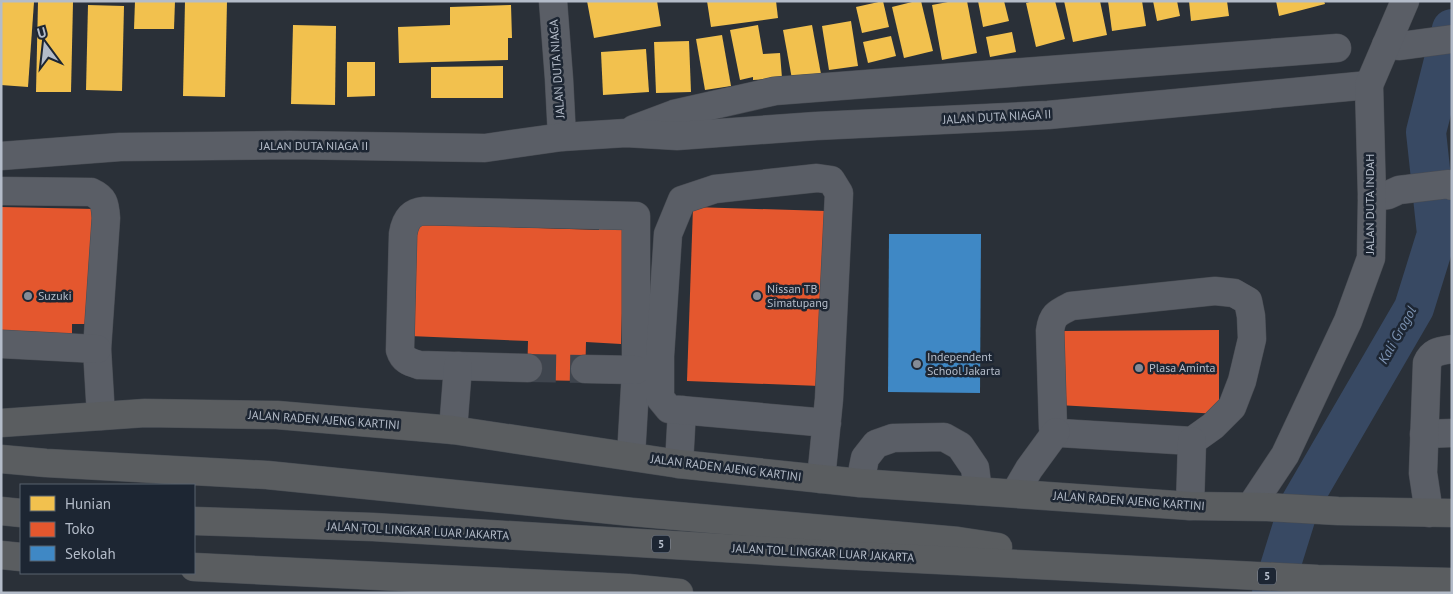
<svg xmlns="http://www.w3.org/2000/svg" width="1453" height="594" viewBox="0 0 1453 594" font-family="'PT Sans',sans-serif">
<rect width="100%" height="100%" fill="#2a3038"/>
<g fill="#f2c14e">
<polygon points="2,1 34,2 28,87 1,85"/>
<polygon points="135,1 175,1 174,29 134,29"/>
<polygon points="185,1 227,1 225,97 183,96"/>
<polygon points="587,1 657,1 661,26 594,38"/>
<polygon points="707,1 776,1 778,18 711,27"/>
<polygon points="883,1 889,27 862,33 856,7"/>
<polygon points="916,1 921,1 933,51 904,58 892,7"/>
<polygon points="953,1 967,1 977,53 942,60 932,5"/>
<polygon points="978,1 1004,1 1009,21 983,27"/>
<polygon points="1033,1 1055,1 1065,39 1036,47 1026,3"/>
<polygon points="1064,1 1100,1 1107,35 1073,42"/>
<polygon points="1108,1 1142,1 1146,26 1112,31"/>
<polygon points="1153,1 1177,1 1180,16 1157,21"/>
<polygon points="1189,1 1227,1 1229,16 1191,21"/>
<polygon points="1276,1 1324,1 1325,4 1279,16"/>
<polygon points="38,2 73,2 71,92 36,92"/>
<polygon points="88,5 124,6 122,91 86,90"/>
<polygon points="511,5 512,38 508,38 508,60 399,63 398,27 450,25 450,7"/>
<polygon points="851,21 858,66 829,70 822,26"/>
<polygon points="293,25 336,26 335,105 291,104"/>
<polygon points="758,25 763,54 780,53 782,78 753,80 753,77 740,80 730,30"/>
<polygon points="812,25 821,74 792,79 783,30"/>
<polygon points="1012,32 1016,52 990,57 986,37"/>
<polygon points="722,35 731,86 705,90 696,39"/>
<polygon points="891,36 896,56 868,63 863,42"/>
<polygon points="689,41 691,92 656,93 654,42"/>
<polygon points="646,49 649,92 603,95 601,52"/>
<polygon points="347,62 375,62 375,96 347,97"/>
<polygon points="503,66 503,98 431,98 431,67"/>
</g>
<g fill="#e4572e">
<polygon points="1,207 95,209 93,324 72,324 72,337 1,336"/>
<polygon points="693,207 826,211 820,386 687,381"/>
<polygon points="599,222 625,223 621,344 586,342 585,381 527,380 528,341 410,336 414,224 599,230"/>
<polygon points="1219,330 1219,414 1058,405 1061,331"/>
</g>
<polygon fill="#3f88c5" points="889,234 981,234 980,393 888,392"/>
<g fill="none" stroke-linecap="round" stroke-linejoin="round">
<polyline stroke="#384963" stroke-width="40" points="1272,593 1299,506 1414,308 1437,234 1426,132 1452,29"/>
<polyline stroke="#3f454e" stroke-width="28" stroke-dasharray="28 14" stroke-linecap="butt" points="528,368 585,369"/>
<g stroke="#484c53" stroke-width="29">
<g id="minor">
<polyline points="553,1 559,79 562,137"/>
<polyline points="1386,45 1400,46 1452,39"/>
<polyline points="634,129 674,114 775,91 1337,48"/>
<polyline points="1,156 120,147 289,145 485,148 562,137 626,133 677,136 816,126 1048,115 1369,85"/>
<path d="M1 191 91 192C104 198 105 203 106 218L97 349 101 416"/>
<polyline points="1372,197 1388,195 1399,190 1449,184 1452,186"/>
<path d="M1215 291 1234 293 1248 301 1251 316 1252 339 1242 381 1232 407 1213 426 1192 441 1060 433 1053 428 1050 331C1052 315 1057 313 1071 306Z"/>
<polyline points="1,344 97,349"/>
<path d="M528 368 419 365C409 362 403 360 400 350L403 234C405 222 410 212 424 211L636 216V370L631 456"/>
<polyline points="585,369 636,370"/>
<polyline points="453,430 458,366"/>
<polyline points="1424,434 1452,433"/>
<polyline points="679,464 682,410"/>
<polyline points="821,479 829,399 839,193 831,180 817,178 715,189 682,200 668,234 660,356 660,398 669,409 827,423"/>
<polyline points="860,483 865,458 876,444 893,438 944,437 960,446 975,468 978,491"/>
<polyline points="1015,493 1029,469 1056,432"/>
<polyline points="1190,506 1192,441"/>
<polyline points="1251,506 1285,455 1348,321 1371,258 1372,197 1369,85 1405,1"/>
<path d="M1429 513 1423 473 1427 363C1432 351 1440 351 1452 349"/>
</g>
</g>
<g stroke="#474c53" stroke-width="29">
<g id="highway">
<polyline points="1,423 145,413 277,415 453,430 679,464 860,483 1190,506 1267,507 1338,511 1452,513"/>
<polyline points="1,459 46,463 267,475 632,512 958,541 998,547"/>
<polyline points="1,511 21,513"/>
<polyline points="194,521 373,527 837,555 1318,579 1452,582"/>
<polyline points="1,555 21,557"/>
<polyline points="194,567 628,588 679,593"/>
</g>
</g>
<use href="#minor" stroke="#5a5e66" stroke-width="28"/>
<use href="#highway" stroke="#5a5d60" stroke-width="28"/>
</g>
<g fill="#848b96" stroke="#1d2633" stroke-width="2">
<circle cx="28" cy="296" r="5"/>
<circle cx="757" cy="296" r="5"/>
<circle cx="917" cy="364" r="5"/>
<circle cx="1139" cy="368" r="5"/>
</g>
<g text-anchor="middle" stroke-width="5" stroke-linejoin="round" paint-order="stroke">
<g fill="#1d2633" stroke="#878f9c" stroke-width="1">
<rect x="652" y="535.5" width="18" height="17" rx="4"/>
<rect x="1258" y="567.5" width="18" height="17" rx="4"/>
</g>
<g font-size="11" font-weight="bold" fill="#b4bcc9">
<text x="661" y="548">5</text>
<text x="1267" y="580">5</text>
</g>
<g font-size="12" fill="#b4bcc9" stroke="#1d2633">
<text transform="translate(557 69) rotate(-94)" y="4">JALAN DUTA NIAGA</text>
<text transform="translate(997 117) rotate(-3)" y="4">JALAN DUTA NIAGA II</text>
<text x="314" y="150">JALAN DUTA NIAGA II</text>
<text transform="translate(1370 204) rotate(-90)" y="4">JALAN DUTA INDAH</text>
<text transform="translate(324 420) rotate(4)" y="4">JALAN RADEN AJENG KARTINI</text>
<text transform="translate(726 468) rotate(7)" y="4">JALAN RADEN AJENG KARTINI</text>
<text transform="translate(1129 501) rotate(4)" y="4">JALAN RADEN AJENG KARTINI</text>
<text transform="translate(418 531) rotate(3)" y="4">JALAN TOL LINGKAR LUAR JAKARTA</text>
<text transform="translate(823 553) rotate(3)" y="4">JALAN TOL LINGKAR LUAR JAKARTA</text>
</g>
<g font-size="12" fill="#b4bcc9" stroke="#1d2633" text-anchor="start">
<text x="767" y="293">Nissan TB<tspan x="767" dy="14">Simatupang</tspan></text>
<text x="38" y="300">Suzuki</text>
<text x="927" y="361">Independent<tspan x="927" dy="14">School Jakarta</tspan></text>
<text x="1149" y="372">Plasa Aminta</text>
</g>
<g font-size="14" font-style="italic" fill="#7c92b1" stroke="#1d2633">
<text transform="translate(1397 335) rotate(-61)" y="5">Kali Grogol</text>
</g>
</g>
<rect width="1453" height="594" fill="none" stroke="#b4bcc9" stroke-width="5"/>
<rect x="20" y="484" width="175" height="90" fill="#1d2633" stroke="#59626f"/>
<rect x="30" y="496" width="25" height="15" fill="#f2c14e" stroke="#59626f"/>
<text x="65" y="509" font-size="15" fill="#b4bcc9">Hunian</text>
<rect x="30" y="522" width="25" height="15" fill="#e4572e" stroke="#59626f"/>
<text x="65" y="534" font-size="15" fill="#b4bcc9">Toko</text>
<rect x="30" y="546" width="25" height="15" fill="#3f88c5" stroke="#59626f"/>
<text x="65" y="559" font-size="15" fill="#b4bcc9">Sekolah</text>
<g transform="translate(45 45) rotate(345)" stroke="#1d2633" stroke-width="4" paint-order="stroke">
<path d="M0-4L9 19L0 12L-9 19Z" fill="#b4bcc9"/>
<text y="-8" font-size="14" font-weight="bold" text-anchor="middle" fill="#b4bcc9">U</text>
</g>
</svg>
